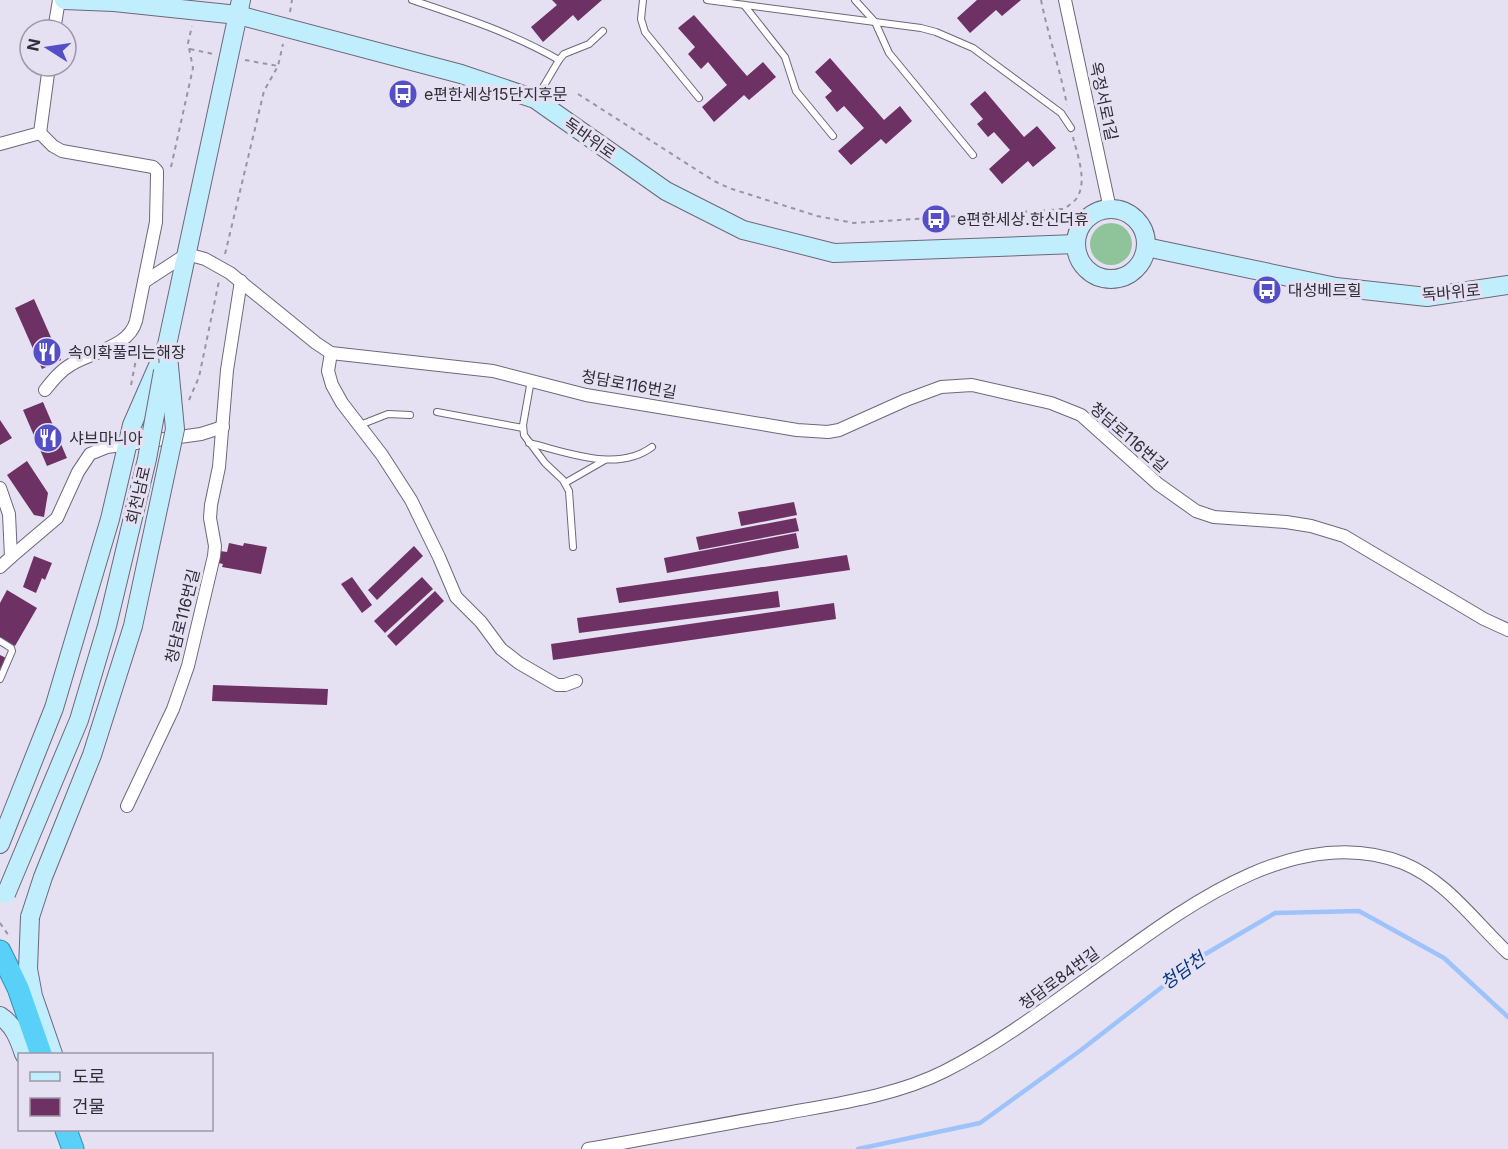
<svg xmlns="http://www.w3.org/2000/svg" width="1508" height="1149" viewBox="0 0 1508 1149" font-family="Inter,'Noto Sans KR',sans-serif">
<rect width="100%" height="100%" fill="#e6e0f3"/>
<circle fill="#8fc49b" cx="1111" cy="244" r="21"/>
<g fill="none" stroke-linecap="round" stroke-linejoin="round">
<polyline stroke="#9ec3fa" stroke-width="4.5" points="858,1149 980,1123 1081,1050 1202,956 1275,913 1359,911 1444,958 1508,1017"/>
</g>
<g fill="#6d3164">
<polygon points="552,0 602,0 578,21 573,15 543,42 531,27 557,5"/>
<polygon points="977,0 1021,0 1002,16 996,10 970,33 957,18"/>
<polygon points="694,15 747,76 763,62 776,77 749,100 744,95 714,122 702,107 727,85 708,62 701,69 688,54 695,47 678,28"/>
<polygon points="830,58 884,120 900,106 912,121 886,144 881,139 851,165 838,151 864,128 844,106 837,112 825,97 832,91 815,72"/>
<polygon points="985,91 1024,137 1037,126 1056,148 1033,167 1028,161 1002,184 989,169 1010,150 994,132 988,137 977,124 983,119 970,104"/>
<polygon points="34,299 61,360 42,369 15,308"/>
<polygon points="43,402 67,458 47,466 23,410"/>
<polygon points="0,420 12,438 0,445"/>
<polygon points="27,461 48,493 44,517 34,515 7,475"/>
<polygon points="794,502 797,515 741,526 738,512"/>
<polygon points="796,518 799,531 699,550 696,537"/>
<polygon points="796,533 799,548 667,573 664,558"/>
<polygon points="229,543 243,546 244,543 267,547 261,574 222,567 223,564 218,563 220,551 227,552"/>
<polygon points="414,546 423,556 377,600 368,590"/>
<polygon points="847,555 850,570 619,603 616,588"/>
<polygon points="34,556 52,563 45,580 42,578 36,593 23,587"/>
<polygon points="352,577 372,605 362,613 341,584"/>
<polygon points="422,577 433,589 385,633 374,621"/>
<polygon points="7,590 37,608 15,646 0,637 0,603"/>
<polygon points="435,591 444,601 396,646 387,636"/>
<polygon points="778,591 780,607 579,633 577,618"/>
<polygon points="834,603 836,619 553,660 551,644"/>
<polygon points="0,655 6,658 0,669"/>
<polygon points="213,685 328,689 327,705 212,701"/>
</g>
<g fill="none" stroke-linecap="round" stroke-linejoin="round">
<g stroke="#6d6879" stroke-width="8">
<g id="service">
<path d="M412 0C463 17 512 33 559 60"/>
<polyline points="643,0 641,19 645,32 699,98"/>
<polyline points="707,0 875,22 921,28 936,32 973,48 1061,113 1071,128"/>
<polyline points="855,0 875,22 889,53 973,155"/>
<polyline points="744,5 785,57 796,91 833,136"/>
<polyline points="536,99 559,60 564,54 589,44 603,31"/>
<polyline points="531,380 523,425 524,435 545,463 563,480 569,491 573,547"/>
<polyline points="437,412 523,428"/>
<polyline points="360,425 388,414 410,415"/>
<path d="M529 443C567 452 617 473 652 447"/>
<polyline points="565,483 605,460"/>
<polyline points="0,641 11,648 12,651 0,679"/>
</g>
</g>
<g stroke="#6d6879" stroke-width="14">
<g id="minor">
<polyline points="1065,0 1110,209"/>
<polyline points="54,30 59,0"/>
<path d="M40 133 53 146 62 151 153 167 157 171V176L156 222 136 321C129 347 94 351 72 364 61 370 53 380 45 390"/>
<polyline points="0,144 40,133 49,66"/>
<polyline points="144,282 187,254 205,259 230,273 316,343 331,353 493,371 586,395 797,430 828,432 839,430 906,400 941,387 972,385 1051,403 1081,415 1158,484 1196,511 1214,517 1286,522 1311,526 1344,536 1484,619 1508,630"/>
<polyline points="331,353 328,371 332,385 342,403 382,455 411,500 439,557 456,597 481,622 501,649 519,663 557,685 565,685 576,681"/>
<polyline points="0,488 9,514 11,557 0,567"/>
<polyline points="11,557 57,518 78,472 90,454 107,447 201,434 223,427"/>
<polyline points="127,806 173,709 188,666 214,556 215,546 210,518 211,505 219,467 227,370 241,281"/>
<path d="M588 1149C653 1138 717 1125 781 1114 835 1104 896 1096 945 1071 1000 1043 1050 1005 1100 969 1182 910 1295 821 1403 863 1447 881 1474 921 1508 953"/>
</g>
</g>
<g stroke="#6d6879" stroke-width="20">
<g id="secondary">
<polyline points="64,0 114,2 238,15 461,74 535,99 666,191 743,230 834,253 1076,244"/>
<circle cx="1111" cy="244" r="35"/>
<polyline points="1146,247 1336,287 1427,297 1508,285"/>
<polyline points="0,844 54,708 110,519 132,425 167,345 241,0"/>
<polyline points="30,917 28,969 33,996 53,1054"/>
<path d="M0 1016C14 1025 19 1039 24 1054"/>
</g>
</g>
<g stroke="#2f90b2" stroke-width="23">
<g id="trunk">
<polyline points="0,951 18,988 41,1054"/>
<polyline points="66,1130 73,1149"/>
</g>
</g>
<g stroke="#9994a3" stroke-width="2" stroke-dasharray="4.5 4.5" stroke-linecap="butt">
<path d="M1041 0C1048 35 1060 69 1067 105"/>
<polyline points="290,12 292,0"/>
<polyline points="190,49 213,54"/>
<polyline points="245,60 278,66"/>
<path d="M578 94 714 181 729 188 817 216 854 223 1064 209C1069 205 1075 202 1078 196 1087 179 1077 154 1073 137"/>
<polyline points="171,167 193,68 188,43 192,26"/>
<polyline points="225,254 264,91 278,66 283,44"/>
<polyline points="131,385 139,344"/>
<polyline points="189,400 199,377 219,281"/>
<polyline points="0,923 9,936"/>
</g>
<use href="#service" stroke="#fff" stroke-width="6"/>
<use href="#minor" stroke="#fff" stroke-width="12"/>
<use href="#secondary" stroke="#c1eefc" stroke-width="18"/>
<use href="#trunk" stroke="#58d0f8" stroke-width="21"/>
<g stroke="#6d6879" stroke-width="20" stroke-linecap="butt">
<g id="secondary-bridge">
<polyline points="6,894 79,720 107,626 147,459 163,371"/>
<polyline points="30,917 43,877 92,755 133,626 175,429 167,345"/>
</g>
</g>
<use href="#secondary-bridge" stroke="#c1eefc" stroke-width="18"/>
</g>
<defs>
<g id="bus-disc" transform="scale(1.5)"><circle r="9.5" fill="#544fc6" stroke="#e6e0f3"/><path d="M-5-6H5V4H4V6H2V4H-2V6H-4V4H-5ZM-3.5-4V0h7V-4ZM-3.5 1.2v1.5H-2V1.2ZM2 1.2v1.5H3.5V1.2Z" fill="#fff"/></g>
<g id="restaurant-disc" transform="scale(1.5)"><circle r="9.5" fill="#544fc6" stroke="#e6e0f3"/><path d="M-5-6h1v4h1v-4h1v4h1v-4h1v5L-1.5 .5V6h-2V.5L-5-1ZM5-6V6H3V1.5H1.5Q1.5-4 5-6Z" fill="#fff"/></g>
</defs>
<g fill-rule="evenodd">
<use href="#bus-disc" x="403" y="94"/>
<use href="#bus-disc" x="936" y="219"/>
<use href="#bus-disc" x="1267" y="290"/>
<use href="#restaurant-disc" x="47" y="352"/>
<use href="#restaurant-disc" x="48" y="438"/>
</g>
<g text-anchor="middle" stroke-width="6" stroke-linejoin="round" paint-order="stroke">
<g font-size="16" fill="#2f2d35" stroke="#e6e0f3" text-anchor="start">
<text x="424" y="100">e편한세상15단지후문</text>
<text x="957" y="225">e편한세상.한신더휴</text>
<text x="1288" y="296">대성베르힐</text>
<text x="68" y="358">속이확풀리는해장</text>
<text x="69" y="444">샤브마니아</text>
</g>
<g font-size="16" fill="#2f2d35" stroke="#e6e0f3">
<text transform="translate(1104 101) rotate(78)" y="6">옥정서로1길</text>
<text transform="translate(590 138) rotate(35)" y="6">독바위로</text>
<text transform="translate(1451 292) rotate(-5)" y="6">독바위로</text>
<text transform="translate(629 384) rotate(10)" y="6">청담로116번길</text>
<text transform="translate(1129 437) rotate(41)" y="6">청담로116번길</text>
<text transform="translate(138 495) rotate(-77)" y="6">회천남로</text>
<text transform="translate(182 616) rotate(-76)" y="6">청담로116번길</text>
<text transform="translate(1059 978) rotate(-36)" y="6">청담로84번길</text>
</g>
<g font-size="18" font-style="italic" fill="#003784" stroke="#e6e0f3">
<text transform="translate(1183 971) rotate(-36)" y="6">청담천</text>
</g>
</g>
<rect x="18" y="1053" width="195" height="78" fill="#e6e0f3" stroke="#9d98a7" stroke-width="1.5"/>
<rect x="30" y="1072" width="30" height="9" fill="#c1eefc" stroke="#9d98a7" stroke-width="1.5"/>
<text x="72" y="1083" font-size="18" fill="#2f2d35">도로</text>
<rect x="30" y="1098" width="30" height="18" fill="#6d3164" stroke="#9d98a7" stroke-width="1.5"/>
<text x="72" y="1113" font-size="18" fill="#2f2d35">건물</text>
<g transform="translate(48 48) rotate(282)"><circle r="28" fill="#e6e0f3" stroke="#9d98a7" stroke-width="1.5"/>
<path d="M0-4.5L10 22L0 15L-10 22Z" fill="#544fc6"/>
<text y="-9" font-size="16" font-weight="bold" text-anchor="middle" fill="#2f2d35">N</text>
</g>
</svg>
